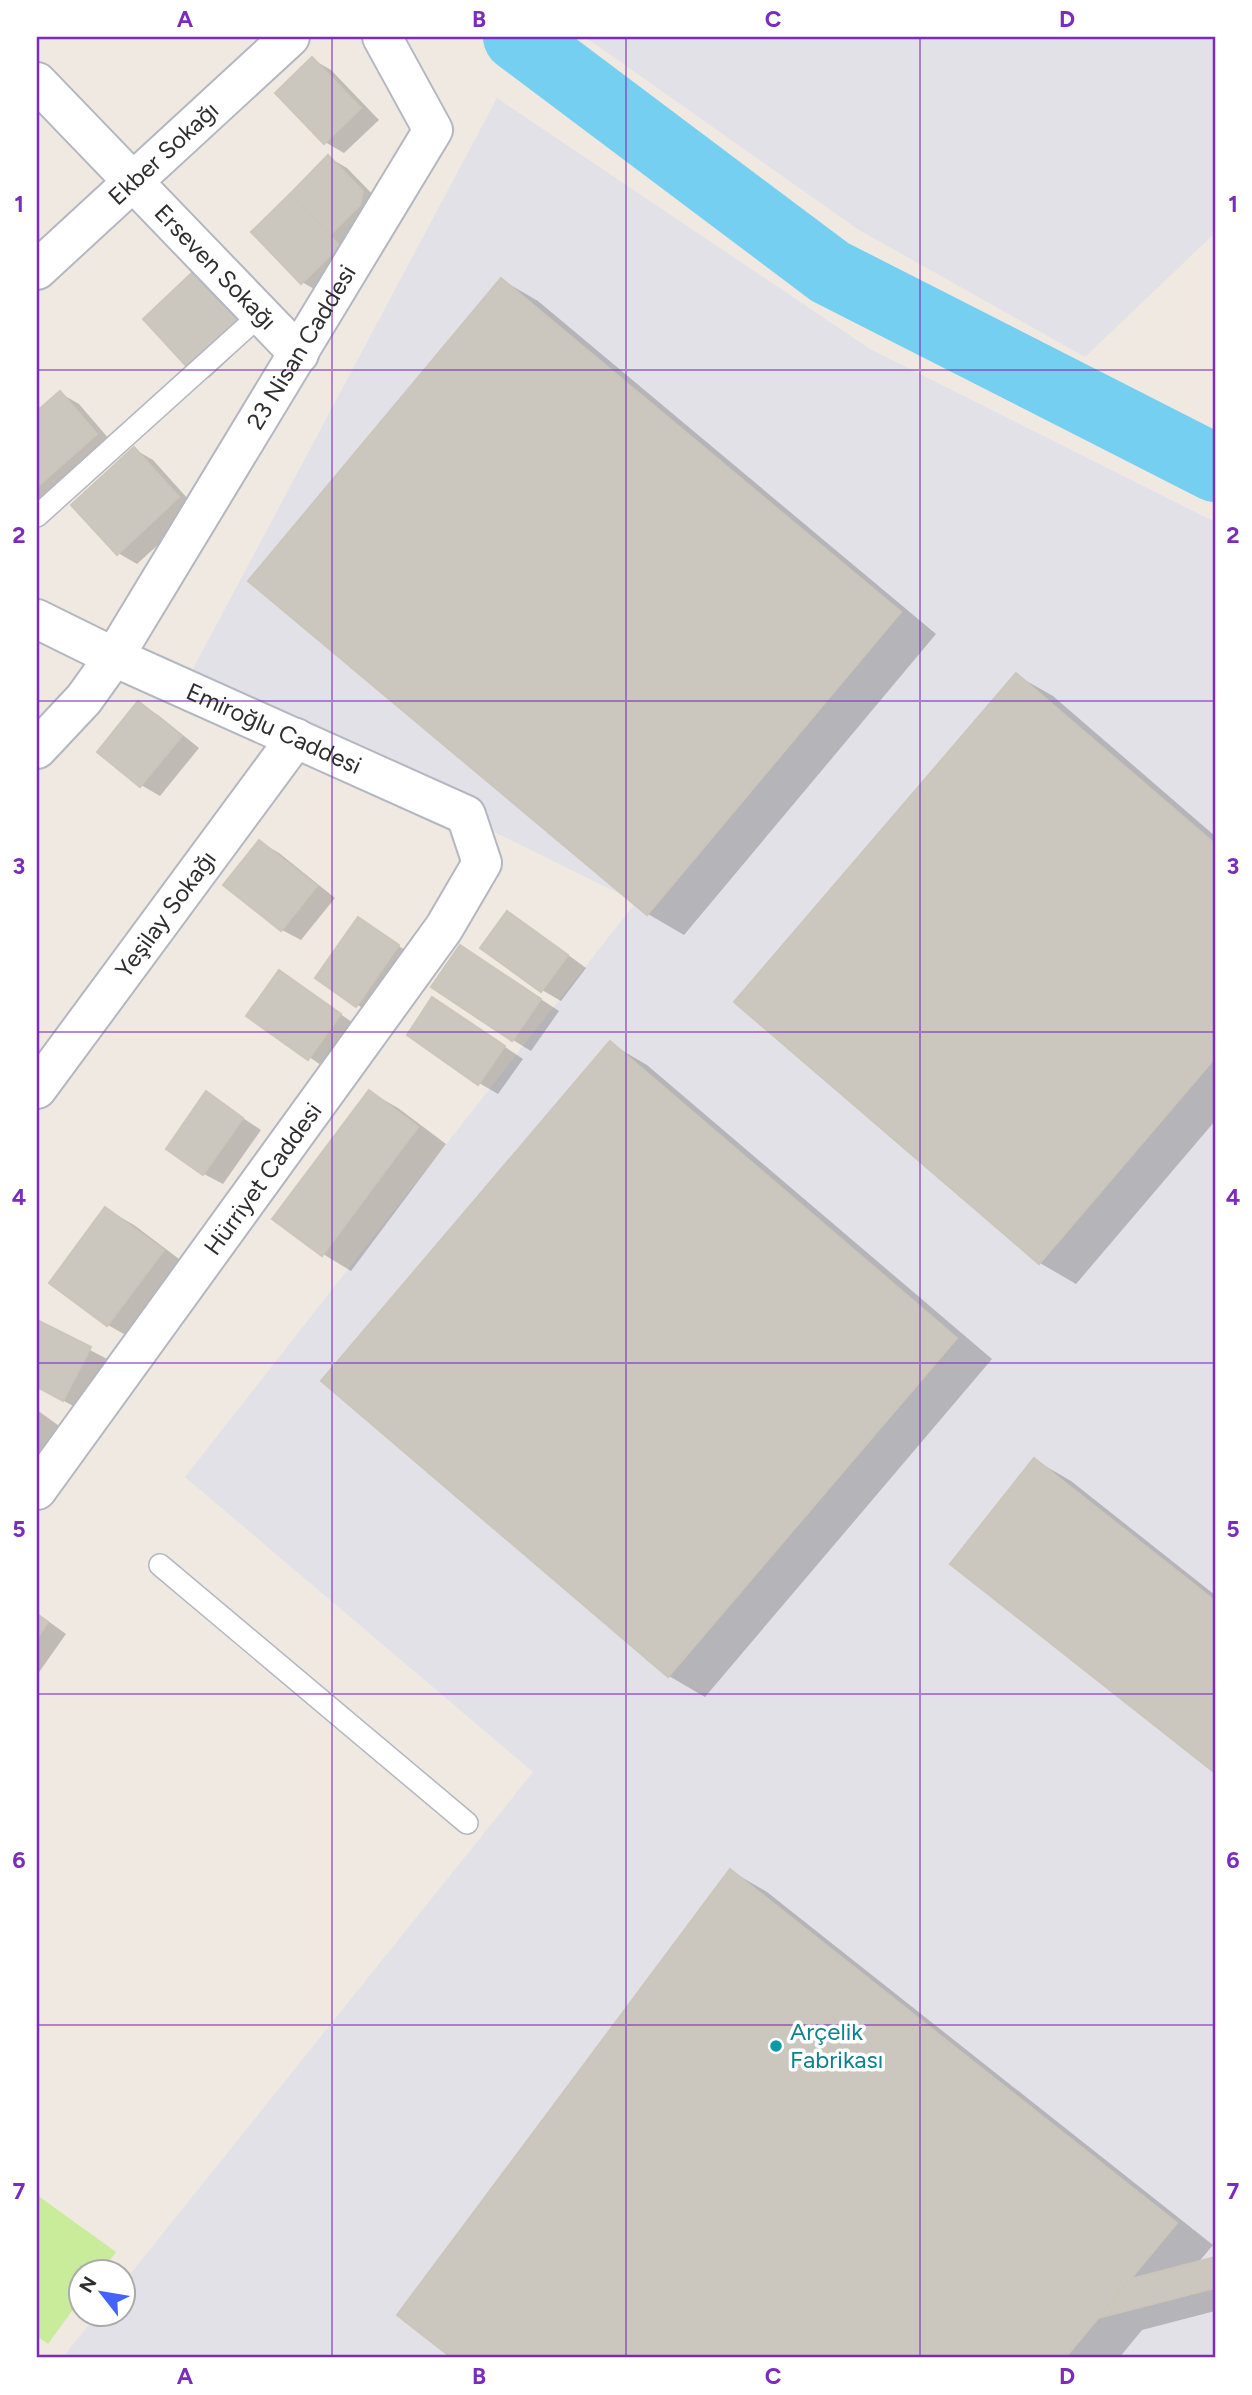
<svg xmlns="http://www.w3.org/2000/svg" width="1252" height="2395" viewBox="0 0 1252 2395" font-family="Figtree,sans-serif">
<rect width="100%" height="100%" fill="#efe9e1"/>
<g fill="#e3e1e8">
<polygon points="585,37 1215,37 1215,233 1085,357 859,230"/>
<polygon points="497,98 870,349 1215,522 1215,2358 62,2358 97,2315 122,2314 123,2283 533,1772 185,1477 636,902 187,680"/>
</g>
<polygon fill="#c9ec9a" points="37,2195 116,2252 101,2272 80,2272 80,2300 48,2344 37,2336"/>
<g fill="#0003">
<polygon points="312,59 331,70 379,120 344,153 325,142"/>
<polygon points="328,157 347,168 381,203 321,293 302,282 253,232"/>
<polygon points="502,280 538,301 936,634 684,935 648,914 250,581"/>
<polygon points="260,330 209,378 190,367"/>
<polygon points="60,393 79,404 115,446 37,510 37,414"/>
<polygon points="134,449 153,460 197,509 137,564 118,553"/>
<polygon points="1016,675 1053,696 1215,836 1215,1121 1076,1284 1040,1263"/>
<polygon points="139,704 158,715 199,748 160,796 141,785"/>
<polygon points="260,842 279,853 335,898 301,940 282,930"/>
<polygon points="507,913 526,924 586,968 561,1001 542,990"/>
<polygon points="358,919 417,958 376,1017 317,978"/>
<polygon points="461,947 559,1011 531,1051 513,1040"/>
<polygon points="280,972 359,1027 328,1070 249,1015"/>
<polygon points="433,999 523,1059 498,1094 479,1083"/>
<polygon points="611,1044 647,1065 992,1359 705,1697 669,1676"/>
<polygon points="370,1092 398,1108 446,1144 351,1271 323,1254"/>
<polygon points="207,1094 261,1130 223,1184 204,1174"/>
<polygon points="106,1209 134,1225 191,1268 136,1341 108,1325 51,1283"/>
<polygon points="37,1322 109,1360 83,1411 37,1387"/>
<polygon points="37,1410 62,1428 37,1464"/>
<polygon points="1035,1460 1071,1481 1215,1595 1215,1771 953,1564"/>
<polygon points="37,1613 66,1634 37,1675"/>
<polygon points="731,1871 767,1892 1213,2245 1197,2264 1215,2259 1215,2311 1142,2330 1119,2358 455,2358 399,2315"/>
</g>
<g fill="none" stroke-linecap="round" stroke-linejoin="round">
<polyline stroke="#75cff0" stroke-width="68" points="517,37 830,272 1215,468"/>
</g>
<g fill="#cbc7bf" stroke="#cbc5ba" stroke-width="2">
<polygon points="312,57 361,108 324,144 275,93"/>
<polygon points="328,155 363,191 360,205 330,235 290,194"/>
<polygon points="290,194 340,246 301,284 251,232"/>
<polygon points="196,269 243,319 189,369 143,319"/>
<polygon points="501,278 901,612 647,915 248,581"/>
<polygon points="60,391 97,434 37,487 37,411"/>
<polygon points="134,447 179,497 117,555 71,505"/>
<polygon points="1016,673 1215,844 1215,1058 1039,1264 734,1002"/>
<polygon points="138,701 182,736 140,787 97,752"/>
<polygon points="259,840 317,886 281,931 223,885"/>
<polygon points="507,911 568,955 541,992 480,948"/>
<polygon points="358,917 399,945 356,1007 315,978"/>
<polygon points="460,945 541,999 512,1041 431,987"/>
<polygon points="279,970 341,1014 308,1060 246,1016"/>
<polygon points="432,997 505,1046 478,1085 407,1035"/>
<polygon points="610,1041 957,1338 668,1677 321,1381"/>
<polygon points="369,1090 418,1127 322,1256 272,1219"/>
<polygon points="206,1091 243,1118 203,1175 166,1149"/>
<polygon points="105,1207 164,1250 107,1326 49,1283"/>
<polygon points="37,1320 91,1347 63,1401 37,1387"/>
<polygon points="1034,1458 1215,1601 1215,1773 950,1564"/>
<polygon points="37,1614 48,1622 37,1638"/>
<polygon points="730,1869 1177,2223 1065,2358 452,2358 397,2315"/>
<polygon points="1215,2257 1215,2288 1098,2318 1131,2279"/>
</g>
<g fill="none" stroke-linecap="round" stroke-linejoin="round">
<g stroke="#b4b7c1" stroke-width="24">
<g id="service">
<polyline points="37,516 261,314"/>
<polyline points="160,1565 467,1823"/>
</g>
</g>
<g stroke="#b4b7c1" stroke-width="42">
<g id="minor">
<path id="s1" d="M37 82 299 354"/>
<path id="s2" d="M37 270 290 37"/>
<polyline points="37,749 84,699 114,657"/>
<path id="s3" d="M37 1089 296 738"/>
</g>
</g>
<g stroke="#b4b7c1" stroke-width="42">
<g id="tertiary">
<path id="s4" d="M37 619 114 657 466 815 482 863 444 928 37 1490"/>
<path id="s5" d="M114 657 433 130 382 37"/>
</g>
</g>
<use href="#service" stroke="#fff" stroke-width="21"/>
<use href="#minor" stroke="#fff" stroke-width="38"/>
<use href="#tertiary" stroke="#fff" stroke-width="38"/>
</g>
<path fill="none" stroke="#7b2cbf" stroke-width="2" stroke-opacity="0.55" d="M332 37V2358M626 37V2358M920 37V2358M37 370H1215M37 701H1215M37 1032H1215M37 1363H1215M37 1694H1215M37 2025H1215"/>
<circle fill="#0f9aa8" stroke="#fff" stroke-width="2.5" cx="776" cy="2046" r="7"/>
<g text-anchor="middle" stroke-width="7" stroke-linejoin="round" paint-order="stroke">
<g font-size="24" fill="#2e2e2e" stroke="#fff">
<text dy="8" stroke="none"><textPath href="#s2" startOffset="172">Ekber Sokağı</textPath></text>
<text dy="8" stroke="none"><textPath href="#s1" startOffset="257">Erseven Sokağı</textPath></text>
<text dy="8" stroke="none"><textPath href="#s5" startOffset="362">23 Nisan Caddesi</textPath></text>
<text dy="8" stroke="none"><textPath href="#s4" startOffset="261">Emiroğlu Caddesi</textPath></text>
<text dy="8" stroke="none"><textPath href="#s3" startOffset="217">Yeşilay Sokağı</textPath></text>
<text transform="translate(263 1179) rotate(-54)" y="8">Hürriyet Caddesi</text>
</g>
<g font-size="24" fill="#0d838f" stroke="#fff" text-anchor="start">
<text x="790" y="2040">Arçelik<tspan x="790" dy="28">Fabrikası</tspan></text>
</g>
</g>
<rect width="1252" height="2395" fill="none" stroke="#ffffff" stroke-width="77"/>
<g transform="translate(102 2293) rotate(301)"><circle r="33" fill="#ffffff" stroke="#ababab" stroke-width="2"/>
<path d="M0-5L12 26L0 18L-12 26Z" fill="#4264fb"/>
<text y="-10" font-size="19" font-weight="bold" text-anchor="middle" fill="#2e2e2e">N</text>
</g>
<rect x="38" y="38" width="1176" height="2318" fill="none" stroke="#7b2cbf" stroke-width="2.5"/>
<g font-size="23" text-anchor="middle" font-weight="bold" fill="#7b2cbf">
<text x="185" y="27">A</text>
<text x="479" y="27">B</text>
<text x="773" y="27">C</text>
<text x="1067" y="27">D</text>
<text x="19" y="212">1</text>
<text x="1233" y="212">1</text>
<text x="19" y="543">2</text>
<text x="1233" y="543">2</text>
<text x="19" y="874">3</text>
<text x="1233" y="874">3</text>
<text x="19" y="1205">4</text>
<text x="1233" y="1205">4</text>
<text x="19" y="1537">5</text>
<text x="1233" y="1537">5</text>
<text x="19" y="1868">6</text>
<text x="1233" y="1868">6</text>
<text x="19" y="2199">7</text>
<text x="1233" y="2199">7</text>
<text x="185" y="2384">A</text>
<text x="479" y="2384">B</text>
<text x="773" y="2384">C</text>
<text x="1067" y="2384">D</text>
</g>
</svg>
